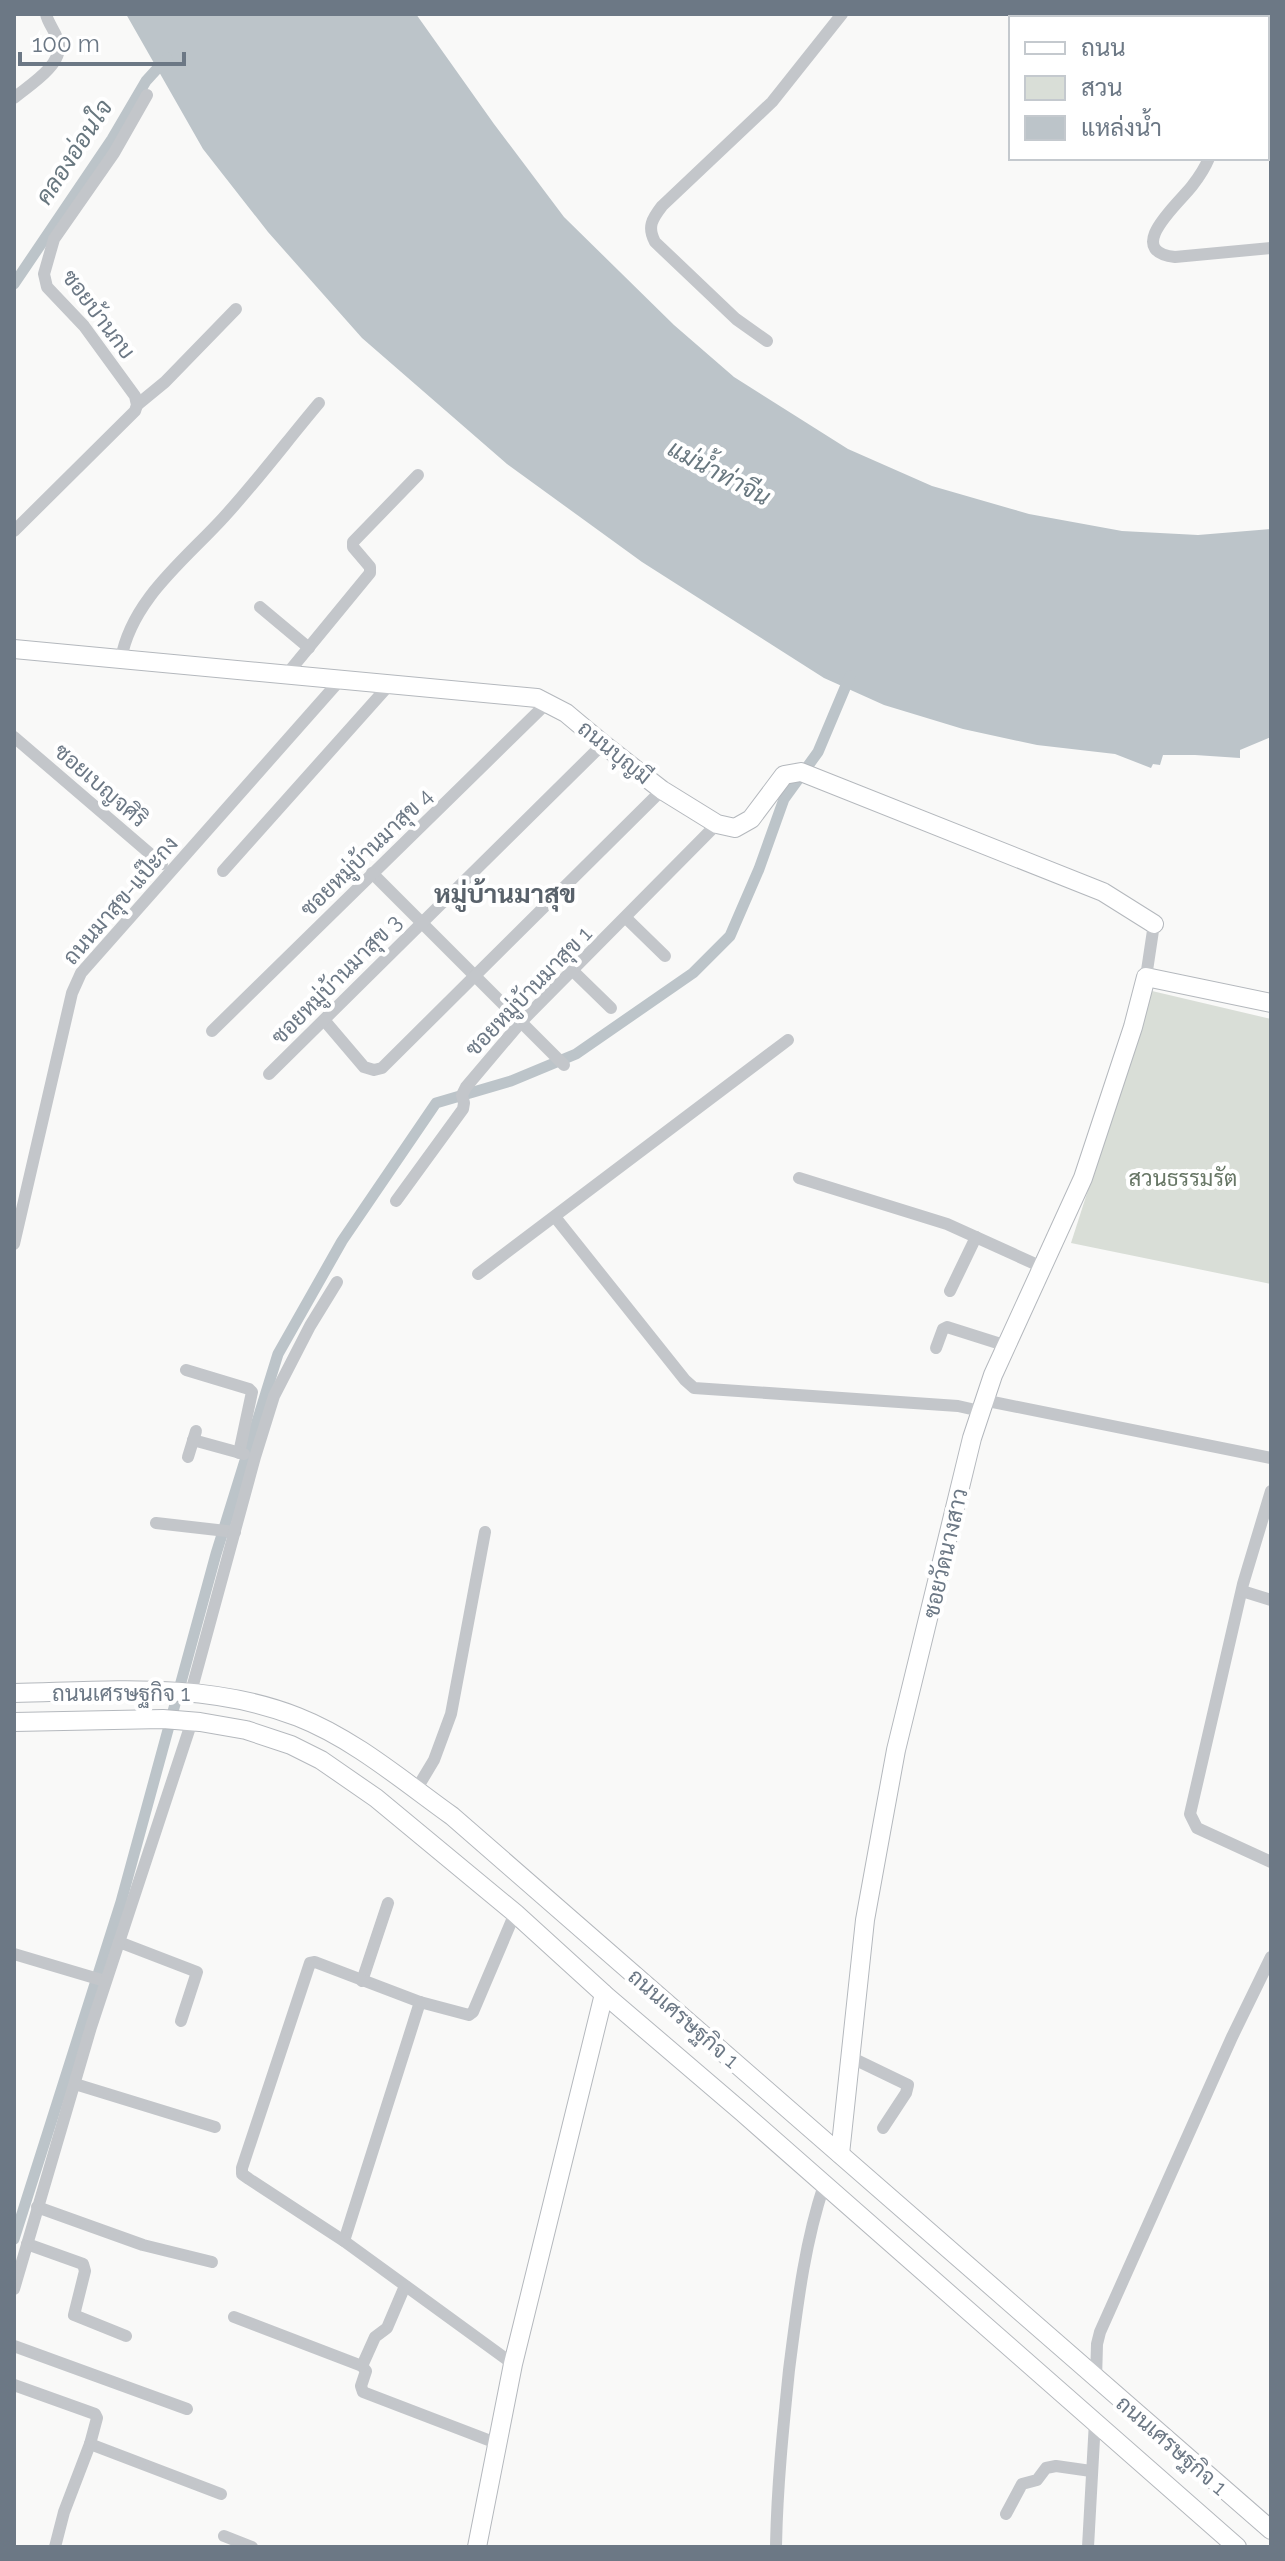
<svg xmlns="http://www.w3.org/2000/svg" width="1285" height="2561" viewBox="0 0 1285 2561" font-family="Raleway,Sarabun,sans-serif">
<rect width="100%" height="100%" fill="#f9f9f8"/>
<polygon fill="#d9ded7" points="1152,991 1271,1019 1271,1284 1071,1243"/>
<polygon fill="#bcc4c9" points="126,14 416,14 494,124 564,217 674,325 734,377 848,449 932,486 1029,514 1122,531 1198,535 1271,529 1271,737 1240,750 1240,758 1195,755 1163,755 1160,765 1153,764 1151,768 1115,754 1037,745 963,729 884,705 824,678 642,562 507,464 362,338 268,232 203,149"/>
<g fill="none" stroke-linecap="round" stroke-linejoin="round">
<g stroke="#bcc4c9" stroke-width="11">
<polyline points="14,284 112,139 146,81 167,58"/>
<polyline points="14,2239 121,1902 216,1554 278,1354 342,1241 436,1103 511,1081 576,1054 693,973 730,936 759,869 784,799 818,752 850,676"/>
</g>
<g stroke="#b4b8bd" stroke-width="20">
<g id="secondary">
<polyline points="14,649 537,698 566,713 603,744 662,790 717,824 735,828 751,819 784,775 801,772 1103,892 1154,924"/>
<path d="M14 1693C109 1691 207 1681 298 1717 354 1739 403 1781 452 1816L1271 2530"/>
<polyline points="14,1722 163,1719 200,1722 246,1730 291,1745 321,1760 376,1798 515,1913 604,1994 742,2112 1237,2547"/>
<polyline points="840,2154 865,1920 881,1832 896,1750 972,1438 993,1375 1083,1178 1133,1027 1146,977 1271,1003"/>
<polyline points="477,2547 513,2364 604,1994"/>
</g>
</g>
<g stroke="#c3c6ca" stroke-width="12">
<polyline points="1223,18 1223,14"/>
<path d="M14 98C28 86 62 66 59 44 57 33 48 24 46 14"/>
<path d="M1209 158C1205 168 1199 177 1192 186 1180 202 1122 251 1175 257L1271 248"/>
<path d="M767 341 736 319 655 242C647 227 652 219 662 206L772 102 842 14"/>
<polyline points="137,405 165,382 236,309"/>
<polyline points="14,531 135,411 137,405 135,396 84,326 47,287 44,274 54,239 114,153 147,95"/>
<polyline points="260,607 309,648"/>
<path d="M121 659C132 599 185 560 224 517 257 481 287 441 319 403"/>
<polyline points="287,674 370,573 370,567 353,547 353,542 418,475"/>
<polyline points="14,737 162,864"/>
<polyline points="223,871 390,684"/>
<polyline points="372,873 564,1065"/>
<polyline points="626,918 665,956"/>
<polyline points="573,971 611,1008"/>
<polyline points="1146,977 1154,924"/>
<polyline points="324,1020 364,1067 374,1070 382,1068 662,790"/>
<polyline points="212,1031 548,702"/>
<polyline points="269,1074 603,744"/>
<polyline points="799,1178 947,1224 1044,1268"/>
<polyline points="396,1201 463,1109 464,1103 462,1095 466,1087 521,1022 717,824"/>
<polyline points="555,1217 685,1380 694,1388 958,1406 980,1411"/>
<polyline points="14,1244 72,993 81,973 341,679"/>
<polyline points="478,1274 788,1040"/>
<polyline points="950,1291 976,1237"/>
<polyline points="936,1348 943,1329 947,1327 1007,1346"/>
<polyline points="186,1370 249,1389 252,1392 239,1453"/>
<polyline points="983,1400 1271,1458"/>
<polyline points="193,1440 244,1454"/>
<polyline points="188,1457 196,1431"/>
<polyline points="1271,1491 1243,1584 1190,1814 1197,1828 1271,1862"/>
<polyline points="156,1523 235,1532"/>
<polyline points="1242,1591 1271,1600"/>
<polyline points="191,1692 255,1457 274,1396 310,1326 337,1282"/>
<polyline points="416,1790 434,1760 451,1714 485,1532"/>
<polyline points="119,1942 197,1972 181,2021"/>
<polyline points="14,1954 105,1981"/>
<polyline points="362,1981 388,1903"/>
<polyline points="850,2057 908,2085 906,2093 883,2128"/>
<polyline points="75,2084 215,2127"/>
<polyline points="37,2207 143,2245 212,2262"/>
<polyline points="344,2241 420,2002"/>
<polyline points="27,2244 83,2264 85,2271 74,2315 126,2336"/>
<polyline points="14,2289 91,2027 192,1721"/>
<polyline points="234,2317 362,2366 366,2371 361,2386 363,2392 496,2443"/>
<polyline points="14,2346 187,2409"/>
<polyline points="513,2364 344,2241 249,2179 242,2174 242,2168 310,1963 315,1962 420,2002 469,2015 473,2012 515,1913"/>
<polyline points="362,2366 375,2337 387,2328 405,2286"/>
<polyline points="1096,2380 1097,2344 1100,2332 1232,2037 1271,1957"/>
<polyline points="14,2385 95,2414 97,2418 90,2444 64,2512 55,2547"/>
<polyline points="90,2444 221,2494"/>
<polyline points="1006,2514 1022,2484 1037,2480 1046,2468 1056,2466 1091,2471"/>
<polyline points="224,2536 252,2547"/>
<path d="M776 2547C777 2488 783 2429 789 2370 797 2308 804 2245 824 2185"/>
<polyline points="1088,2547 1095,2421"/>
</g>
<use href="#secondary" stroke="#fff" stroke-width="18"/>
</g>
<g text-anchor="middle" stroke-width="8" stroke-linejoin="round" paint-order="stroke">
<g font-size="22" fill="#6c7885" stroke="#fff">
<text transform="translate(99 314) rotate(53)" y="8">ซอยบ้านกบ</text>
<text transform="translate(615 752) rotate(39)" y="8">ถนนบุญมี</text>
<text transform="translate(101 785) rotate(41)" y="8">ซอยเบญจศิริ</text>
<text transform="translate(366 852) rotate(-44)" y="8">ซอยหมู่บ้านมาสุข 4</text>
<text transform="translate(120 900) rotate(-49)" y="8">ถนนมาสุข-แป๊ะกง</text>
<text transform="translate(336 979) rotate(-45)" y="8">ซอยหมู่บ้านมาสุข 3</text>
<text transform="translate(528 991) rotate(-46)" y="8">ซอยหมู่บ้านมาสุข 1</text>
<text transform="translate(945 1553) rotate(-77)" y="8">ซอยวัดนางสาว</text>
<text x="121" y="1701">ถนนเศรษฐกิจ 1</text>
<text transform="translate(684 2018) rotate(41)" y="8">ถนนเศรษฐกิจ 1</text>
<text transform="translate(1172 2445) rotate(41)" y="8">ถนนเศรษฐกิจ 1</text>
</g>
<g font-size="22" fill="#687766" stroke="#fff">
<text x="1183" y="1186">สวนธรรมรัต</text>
</g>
<g font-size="24" font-style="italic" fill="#68777f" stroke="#fff">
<text transform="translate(74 152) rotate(-57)" y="8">คลองอ่อนใจ</text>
<text transform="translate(719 473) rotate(28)" y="8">แม่น้ำท่าจีน</text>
</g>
<g font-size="26" font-weight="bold" fill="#59626b" stroke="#fff">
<text x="505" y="903">หมู่บ้านมาสุข</text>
</g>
</g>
<rect width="1285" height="2561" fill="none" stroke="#6c7885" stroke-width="32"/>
<rect x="1009" y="16" width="260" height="144" fill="#ffffff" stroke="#c4c9ce" stroke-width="2"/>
<rect x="1025" y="42" width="40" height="12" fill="#ffffff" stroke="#c4c9ce" stroke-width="2"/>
<text x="1081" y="56" font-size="24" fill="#6c7885">ถนน</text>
<rect x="1025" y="76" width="40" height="24" fill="#d9ded7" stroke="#c4c9ce" stroke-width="2"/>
<text x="1081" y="96" font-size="24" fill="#6c7885">สวน</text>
<rect x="1025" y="116" width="40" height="24" fill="#bcc4c9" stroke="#c4c9ce" stroke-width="2"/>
<text x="1081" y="136" font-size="24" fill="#6c7885">แหล่งน้ำ</text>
<path d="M20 52v12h164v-12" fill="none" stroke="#6c7885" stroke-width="4"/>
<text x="32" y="52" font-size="24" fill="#6c7885" stroke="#ffffff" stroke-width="6" paint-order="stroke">100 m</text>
</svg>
